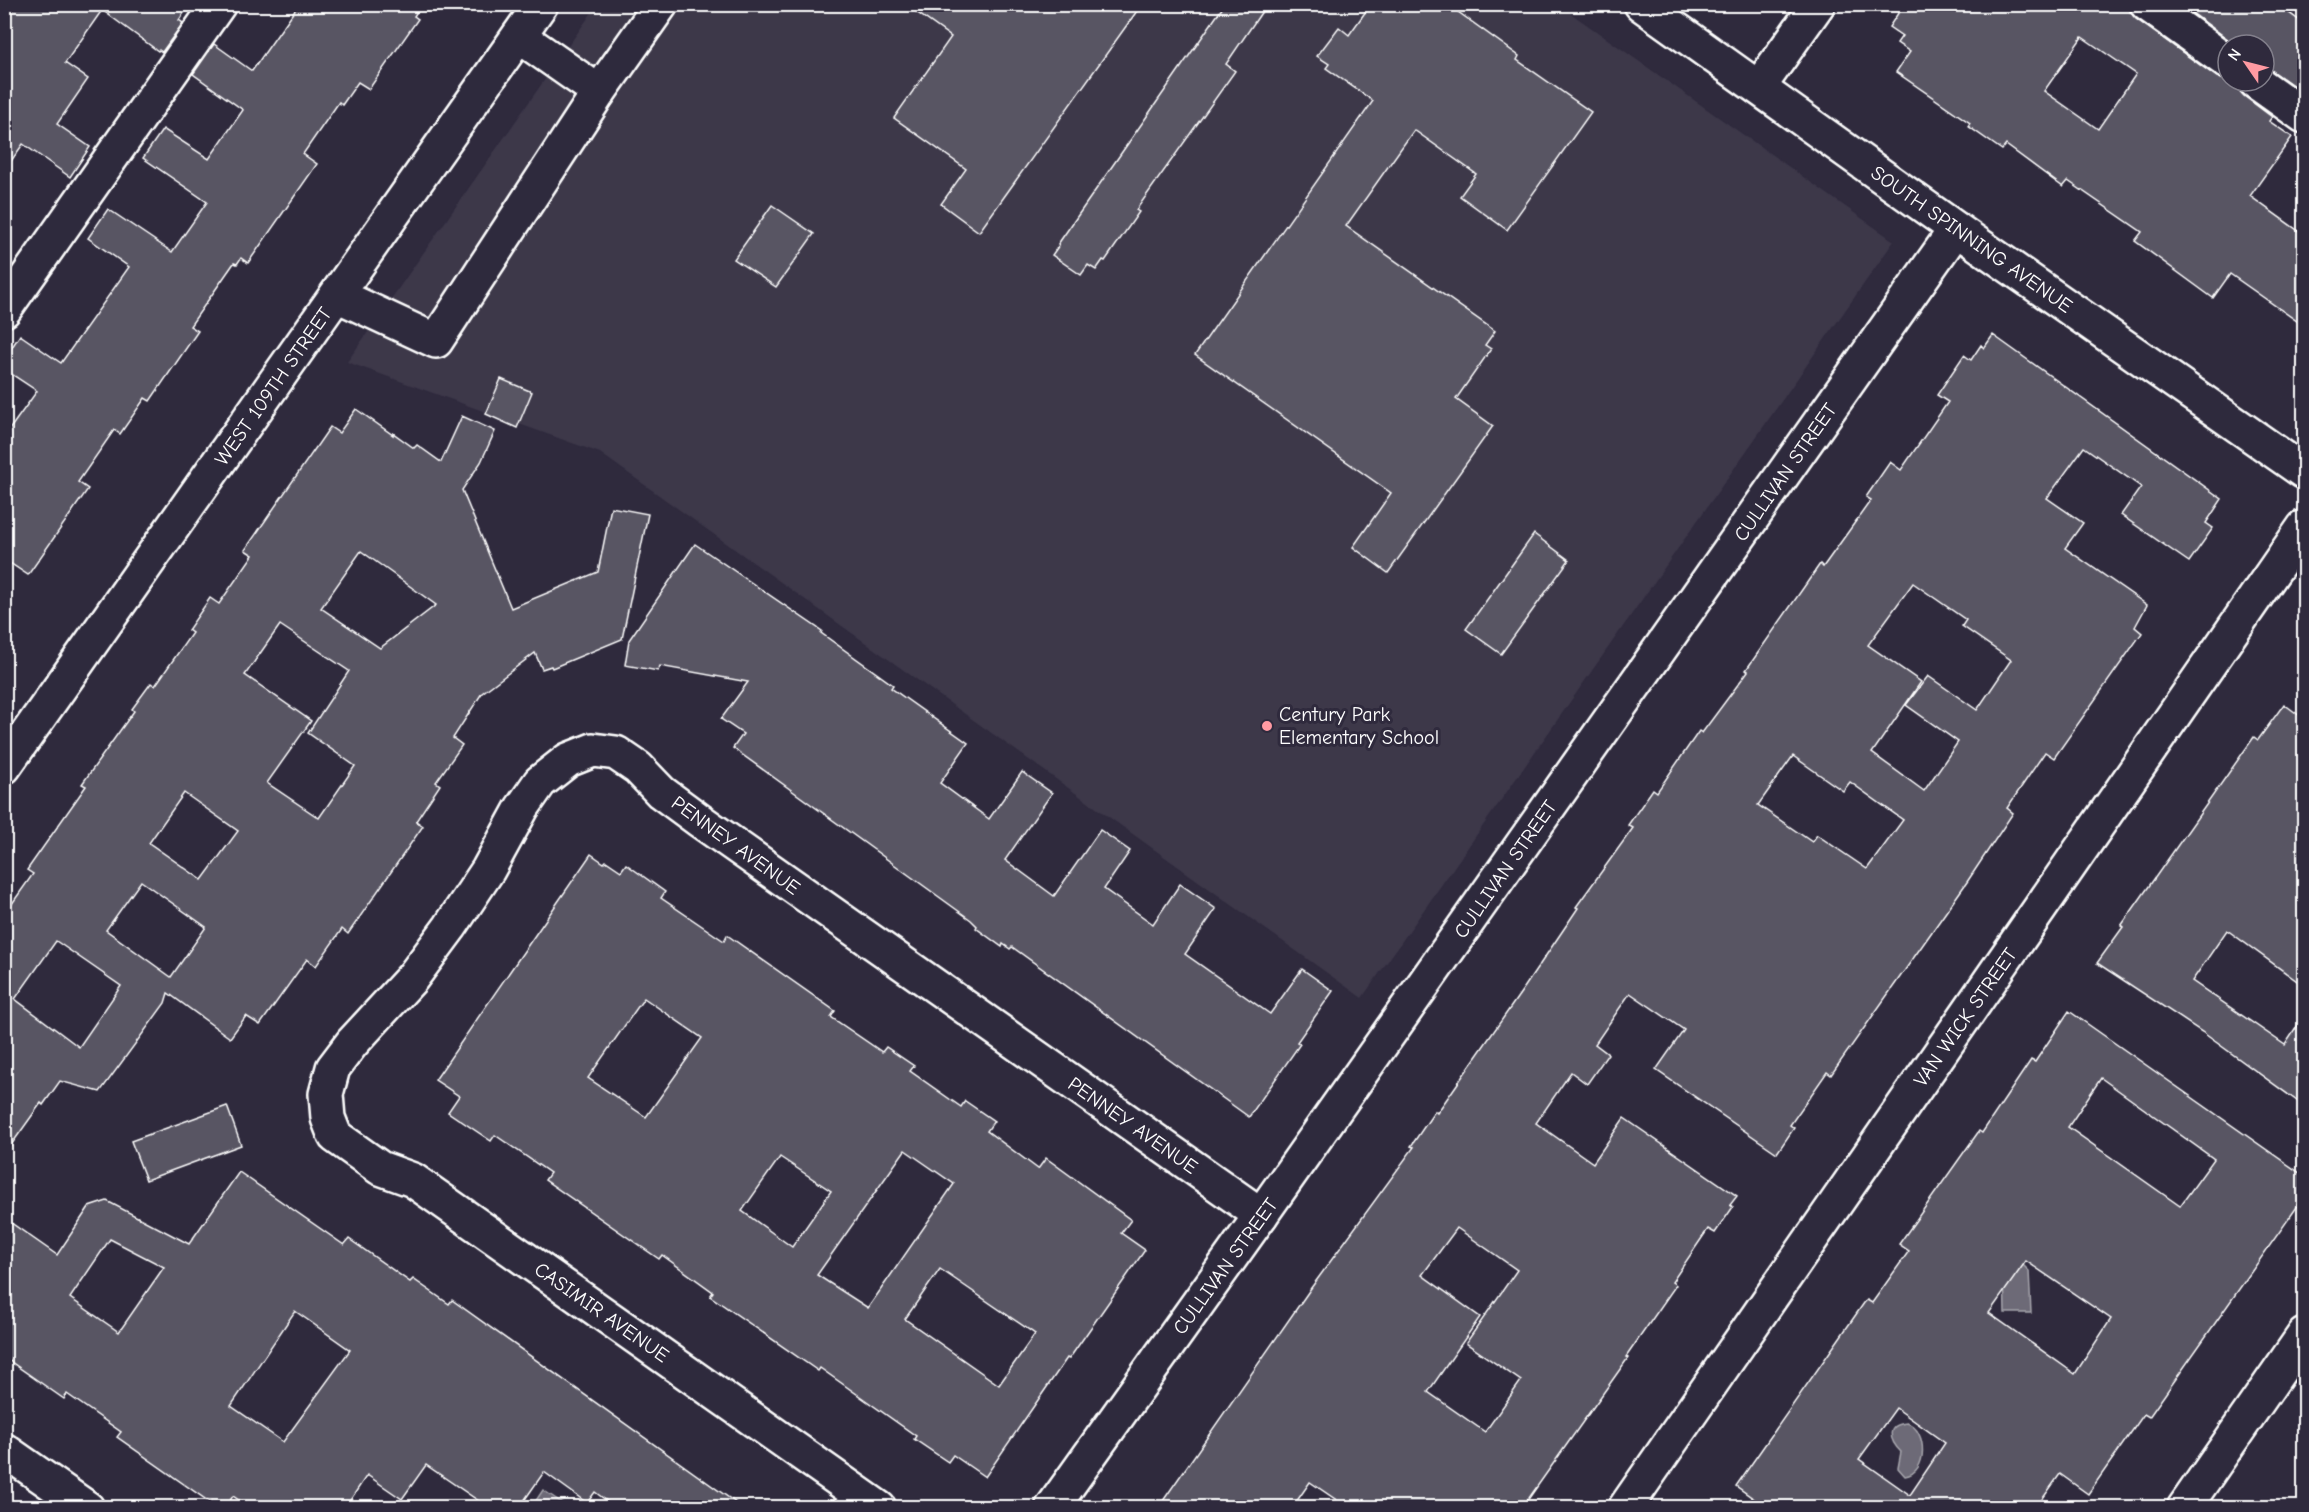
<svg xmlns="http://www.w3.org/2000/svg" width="2309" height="1512" viewBox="0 0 2309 1512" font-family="'Comic Neue',sans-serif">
<rect width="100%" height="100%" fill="#2f2a3d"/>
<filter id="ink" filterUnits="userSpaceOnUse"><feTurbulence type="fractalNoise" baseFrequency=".0167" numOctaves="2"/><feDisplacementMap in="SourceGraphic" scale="12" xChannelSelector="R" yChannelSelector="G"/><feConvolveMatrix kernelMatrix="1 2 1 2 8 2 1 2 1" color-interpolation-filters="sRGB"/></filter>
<g filter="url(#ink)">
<polygon fill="#3c3749" points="597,5 1559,5 1894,241 1362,998 600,453 347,362"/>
<g fill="#6d6a77" stroke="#a7a6ad" stroke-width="1.5">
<polygon points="2004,1265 2023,1265 2029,1271 2031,1313 2005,1313"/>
<path d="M1907 1423C1928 1430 1928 1473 1905 1476L1898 1468 1901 1452C1889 1440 1885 1425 1907 1423Z"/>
<polygon points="543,1490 568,1507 543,1507 535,1502"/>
</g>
<g fill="#595564" stroke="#fff" stroke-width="1.5" fill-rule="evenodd">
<polygon points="16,4 190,4 179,20 183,23 162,52 159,50 158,51 102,10 65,63 88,79 57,124 90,147 70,177 23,144 4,171 4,21"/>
<polygon points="299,4 422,4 414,16 418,19 369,89 358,82 342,105 339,102 303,154 317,164 248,263 241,258 237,264 234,263 190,326 198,331 150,401 145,398 120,434 114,430 78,482 88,489 28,575 4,559 4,437 37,391 4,369 4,359 20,335 61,363 129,267 88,238 108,209 172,252 207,202 143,158 163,129 209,159 243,110 193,74 214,44 252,71"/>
<polygon points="905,4 1142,4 979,232 941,204 966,169 894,118 951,37"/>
<polygon points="1225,4 1267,4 1226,64 1235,71 1136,210 1139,212 1105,261 1103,260 1096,270 1088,265 1081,275 1052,255 1059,245 1058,244"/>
<polygon points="1371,4 1447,4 1519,56 1517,60 1591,112 1507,230 1460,196 1476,174 1414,130 1346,226 1495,331 1485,345 1491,349 1456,399 1493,426 1388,573 1353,547 1391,493 1195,355 1373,101 1326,68 1329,64 1317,56 1339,27 1349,35"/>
<path d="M1904 4H2129L2130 12 2136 19 2217 77 2228 81H2237L2238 89 2244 96 2272 117 2269 121 2292 137 2250 196 2304 235V326L2230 274 2213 298 2135 241 2142 232 2068 181 2063 187 2006 145 2002 150 1968 126 1970 123 1896 72 1910 52 1897 43 1902 36 1889 27ZM2082 37 2136 74 2098 129 2044 91Z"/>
<polygon points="2180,4 2277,4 2304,24 2304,71 2294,86 2264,65 2264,45 2236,45"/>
<polygon points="772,205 814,234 776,287 734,259"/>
<path d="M1993 335 2222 499 2206 523 2213 528 2189 562 2121 515 2141 487 2084 447 2047 498 2083 523 2065 548 2147 605 2135 627 2142 633 2054 758 2045 752 2007 808 2013 813 1967 882 1831 1075 1827 1072 1790 1125 1794 1128 1777 1153 1656 1070 1684 1030 1630 993 1595 1044 1608 1054 1587 1084 1571 1072 1536 1123 1593 1163 1624 1118 1737 1196 1730 1205 1733 1207 1715 1233 1708 1229 1672 1282 1676 1285 1626 1357 1628 1358 1522 1508 1347 1507 1310 1482 1292 1508H1158L1311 1288 1414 1147 1411 1146 1435 1111 1437 1113 1524 988 1578 908 1576 907 1633 828 1628 825 1653 789 1657 792 1699 731 1702 733 1748 671 1746 670 1820 564 1823 567 1871 500 1866 497 1890 462 1901 470 1948 402 1937 395 1964 355 1971 360 1981 345 1984 348ZM1913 583 1966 620 1962 626 2011 660 1977 710 1928 676 1906 705 1958 742 1924 791 1872 753 1921 682 1868 645ZM1793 756 1843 791 1850 782 1903 820 1867 869 1817 835 1812 842 1758 805ZM1457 1228 1517 1270 1466 1343 1521 1381 1485 1432 1428 1392 1480 1317 1422 1275Z"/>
<polygon points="501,379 532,392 517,428 486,414"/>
<path d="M356 409 393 435V433L414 448 417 445 441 462 462 416 495 431 481 462 462 490 511 608 598 572 611 507 648 514 622 639 552 668 551 666 542 669 535 653 482 693 453 738 462 745 436 782 440 785 416 821 423 826 348 934 342 929 316 966 307 959 260 1025 246 1016 230 1038 168 993 165 1003 100 1092 60 1081 43 1105 41 1103 4 1155V915L33 874 27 870 86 786 82 784 134 711 132 709 151 683 155 686 192 633 188 630 210 598 219 604 253 555 245 550 330 427 339 433ZM361 551 436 605 380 648 321 608ZM280 625 349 671 308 733 355 766 319 818 267 783 311 721 245 675ZM184 793 238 831 202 880 149 843ZM141 881 206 927 171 977 106 930ZM56 941 121 986 79 1047 15 999Z"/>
<polygon points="1534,534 1569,560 1501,654 1466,629"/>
<polygon points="695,544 822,631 821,633 893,685 891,688 968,743 940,783 989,819 1022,772 1052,793 1005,860 1054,896 1100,830 1130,851 1104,889 1153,924 1180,884 1216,909 1185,954 1270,1014 1302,969 1333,991 1297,1042 1300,1044 1249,1117 1012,947 1010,949 1003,944 1002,947 976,928 977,926 971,920 733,748 743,734 721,719 748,682 660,666 658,671 625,665 629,640"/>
<polygon points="2284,704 2304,719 2304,986 2227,930 2192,981 2285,1045 2304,1016 2304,1106 2202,1032 2097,963 2123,927 2121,926 2254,737 2258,740"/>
<path d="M591 854 604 863 606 861 621 871 626 864 665 892 661 898 724 941 727 935 835 1011 831 1017 882 1052 886 1047 914 1066 910 1071 961 1107 965 1101 994 1121 987 1131 1038 1169 1046 1158 1131 1220 1121 1233 1145 1250 1069 1359 1067 1358 985 1477 953 1455 948 1462 914 1439 916 1436 820 1368 818 1371 710 1296 713 1292 662 1255 659 1259 545 1180 550 1173 495 1135 491 1141 448 1112 459 1096 435 1080ZM644 998 702 1038 646 1117 588 1078ZM905 1150 954 1184 868 1308 817 1275ZM780 1157 831 1191 792 1247 742 1211ZM940 1269 1035 1334 999 1385 905 1319Z"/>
<path d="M2069 1011 2304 1176V1197L2149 1417 2144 1414 2088 1494 2060 1474 2036 1508H1767L1736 1486 1864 1303 1867 1300 1872 1303 1909 1251 1899 1244 1979 1131 1982 1133 2031 1060 2035 1062ZM2101 1078 2214 1159 2180 1206 2068 1127ZM2026 1261 2111 1319 2075 1374 1989 1313ZM1896 1408 1945 1443 1910 1495 1859 1459Z"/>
<polygon points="227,1106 241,1145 146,1180 131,1141"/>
<path d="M239 1172 344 1245 349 1239 410 1282 413 1279 449 1304 452 1300 743 1508H616L595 1492 587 1503 544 1472 519 1508H489L426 1465 402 1499 367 1475 345 1508H250L233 1496 225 1508H218L117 1437 121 1432 67 1394 64 1399 4 1357V1218L57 1255 89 1207 107 1201 189 1244ZM110 1239 164 1267 119 1332 70 1298ZM295 1311 350 1350 283 1442 231 1406Z"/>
</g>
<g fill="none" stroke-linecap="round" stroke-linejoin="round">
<g stroke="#fff" stroke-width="38">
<g id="minor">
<polyline points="1641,4 1956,229 2304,472"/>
<polyline points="2147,4 2228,62"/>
<polyline points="2255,81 2304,116"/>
<polyline points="1759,87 1818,4"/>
<polyline points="599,92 661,4"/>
<polyline points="337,295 436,341 599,92 519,36"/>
<polyline points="4,310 219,4"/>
<polyline points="4,767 541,4"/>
<polyline points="4,1450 87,1508"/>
<polyline points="879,1508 413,1180 380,1168 335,1136 328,1118 326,1094 333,1068 352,1043 412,978 450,927 488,870 522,808 540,782 568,760 593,750 616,753 638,768 661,792 699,820 1261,1215"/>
<polyline points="1052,1508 1261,1215 1956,229"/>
<polyline points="1625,1508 2304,527"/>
<polyline points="2184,1508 2304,1335"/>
</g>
</g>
<use href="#minor" stroke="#2f2a3d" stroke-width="33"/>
</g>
</g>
<circle fill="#ff9aa2" stroke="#2f2a3d" stroke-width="2" cx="1267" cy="726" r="6"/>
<g text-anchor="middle" stroke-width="6" stroke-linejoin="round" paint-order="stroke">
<g font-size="20" fill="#fff" stroke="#2f2a3d">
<text transform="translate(1972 239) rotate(35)" y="7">SOUTH SPINNING AVENUE</text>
<text transform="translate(273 386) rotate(-55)" y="7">WEST 109TH STREET</text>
<text transform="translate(1785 472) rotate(-55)" y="7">CULLIVAN STREET</text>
<text transform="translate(736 845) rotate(36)" y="7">PENNEY AVENUE</text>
<text transform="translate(1505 869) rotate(-55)" y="7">CULLIVAN STREET</text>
<text transform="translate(1965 1017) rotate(-55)" y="7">VAN WICK STREET</text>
<text transform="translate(1133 1125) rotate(35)" y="7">PENNEY AVENUE</text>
<text transform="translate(1225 1266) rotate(-54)" y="7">CULLIVAN STREET</text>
<text transform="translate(602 1312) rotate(35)" y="7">CASIMIR AVENUE</text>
</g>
<g font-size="20" fill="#fff" stroke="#2f2a3d" text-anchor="start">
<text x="1279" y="721">Century Park<tspan x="1279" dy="23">Elementary School</tspan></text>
</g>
</g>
<rect width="2309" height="1512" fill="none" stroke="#2f2a3d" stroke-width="24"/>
<rect x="12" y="12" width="2285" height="1488" fill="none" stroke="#fff" stroke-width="2" filter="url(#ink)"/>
<g transform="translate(2246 63) rotate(305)"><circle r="28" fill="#2f2a3d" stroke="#827f8b" stroke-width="1.5"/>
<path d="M0-4.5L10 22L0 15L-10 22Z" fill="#ff9aa2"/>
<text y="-9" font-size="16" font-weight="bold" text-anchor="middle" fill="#ffffff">N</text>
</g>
</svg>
